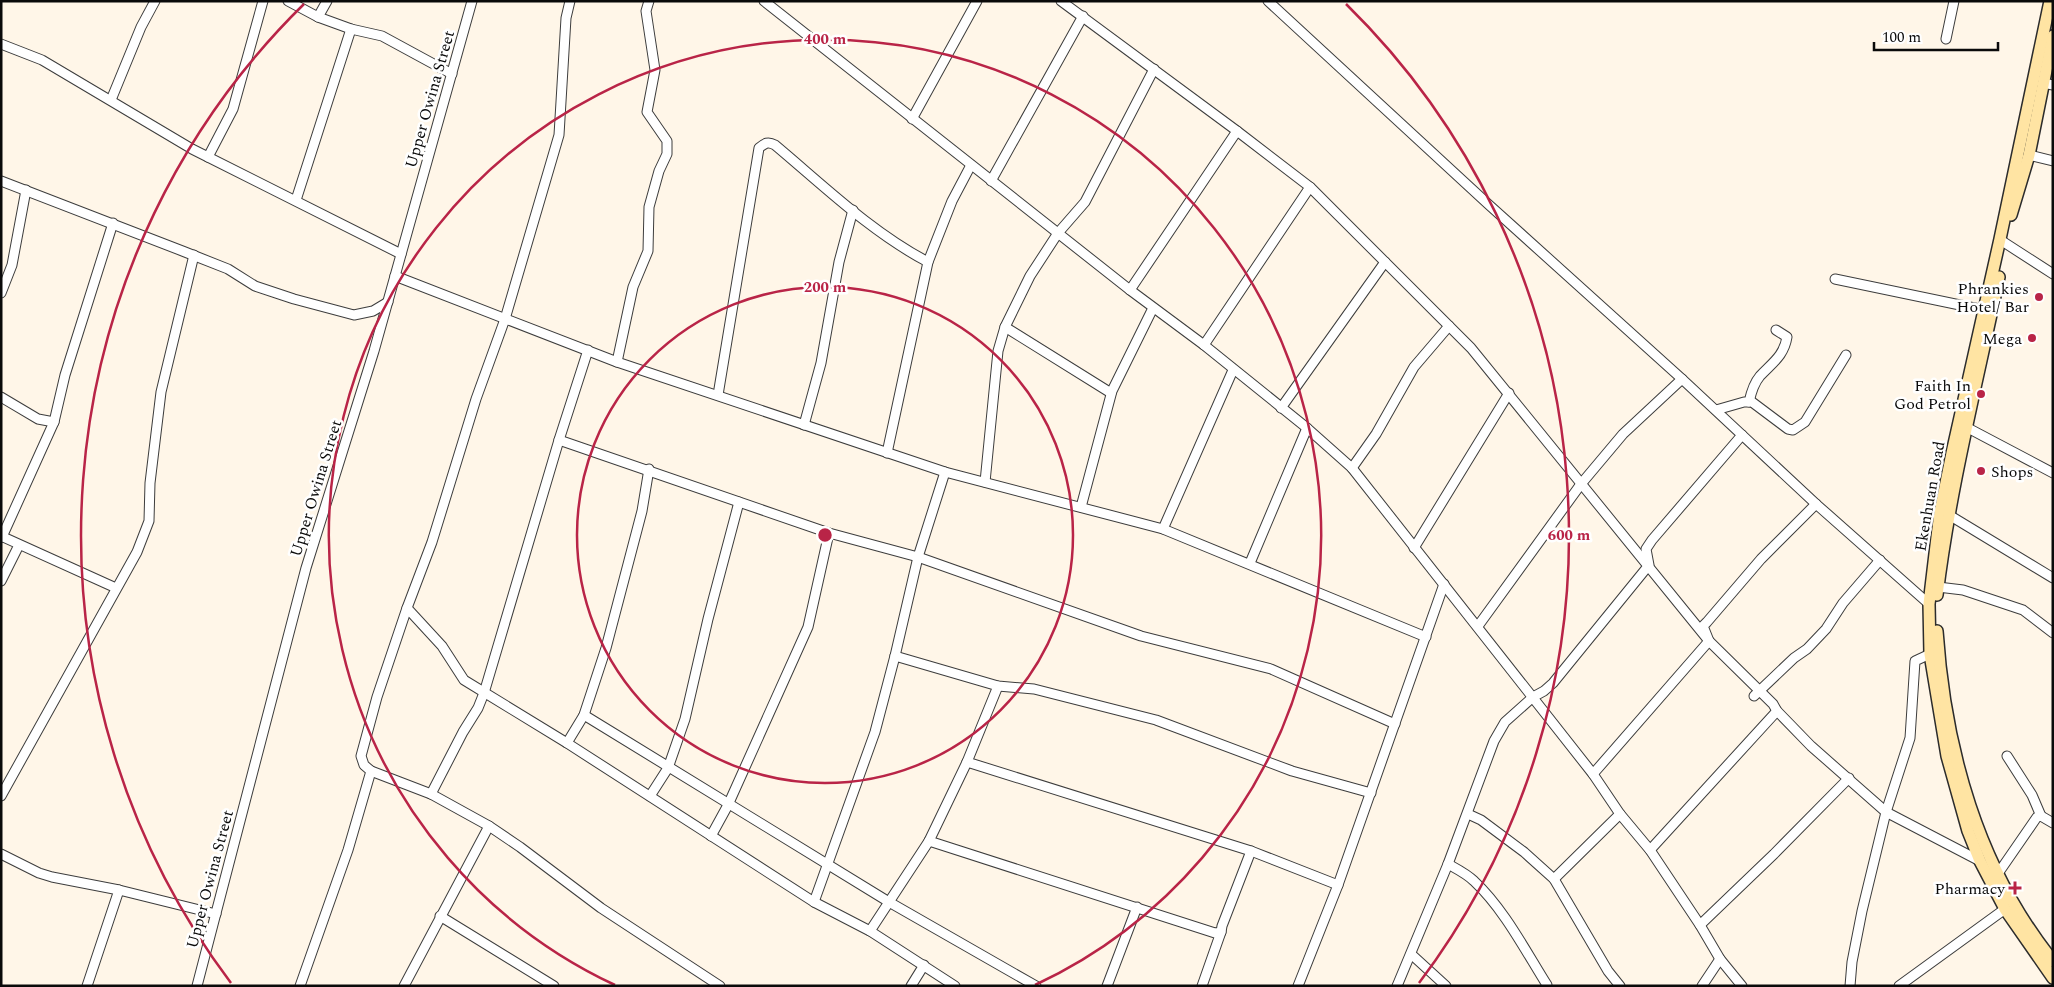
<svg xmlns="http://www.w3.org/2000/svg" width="2054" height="987" viewBox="0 0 2054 987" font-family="Spectral,serif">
<rect width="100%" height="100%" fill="#fff6e8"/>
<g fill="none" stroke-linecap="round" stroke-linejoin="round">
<g stroke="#3d3d3d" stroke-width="11">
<g id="minor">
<polyline points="288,1 318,17 351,29 382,36 452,74"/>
<polyline points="764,1 1130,290 1204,345 1307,428 1352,468 1593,774 1620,814 1650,850 1700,925 1720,959 1742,986"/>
<polyline points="1061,1 1237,131 1310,187 1471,348 1709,641 1773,704 1777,711 1811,746 1886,812 1980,861"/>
<polyline points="1268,1 1488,204 1682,379 1816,504 1929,604"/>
<polyline points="318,17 327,1"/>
<polyline points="1946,39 1954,1"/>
<polyline points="1,44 42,60 192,149 401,254"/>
<polyline points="2043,83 2053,85"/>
<polyline points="111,100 141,27 155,1"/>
<polyline points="912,119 977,1"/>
<polyline points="2029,155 2053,161"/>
<polyline points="208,157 233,109 263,1"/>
<polyline points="1,181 185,252 228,269 255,286 294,299 354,315 373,311 388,302"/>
<polyline points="991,181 1083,16"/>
<polyline points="296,200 351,29"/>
<polyline points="2002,241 2053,274"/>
<polyline points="395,276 617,362 945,472 1163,529 1426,637"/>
<polyline points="1835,279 1984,310"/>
<polyline points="1130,290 1237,131"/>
<polyline points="1,293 12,265 26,190"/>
<polyline points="1005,327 1111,393"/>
<polyline points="1204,345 1310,187"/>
<polyline points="617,362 633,287 648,251 649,207 659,171 667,154 667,141 647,112 655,70 646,11 649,1"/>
<path d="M718 395 759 148C765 143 768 141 775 145 824 186 871 232 928 262"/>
<polyline points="1,397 38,419 54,422 65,375 113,223"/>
<path d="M1749 402C1751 393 1754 383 1760 376 1772 363 1784 356 1787 337L1776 330"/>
<polyline points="1281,408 1385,262"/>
<polyline points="1716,410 1744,402 1752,402 1788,429 1793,430 1805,422 1846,355"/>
<polyline points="804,425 821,363 839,262 853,210"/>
<polyline points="1966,427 2053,473"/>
<polyline points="559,440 829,533 918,557 1141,636 1271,669 1395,724"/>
<polyline points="887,453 928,262 952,201 971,165"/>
<polyline points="1352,468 1376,434 1414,367 1449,326"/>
<polyline points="985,482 998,351 1005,327 1030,276 1058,233 1085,202 1154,69"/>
<polyline points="1081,507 1112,391 1153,308"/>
<polyline points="1949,515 2053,578"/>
<polyline points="1163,529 1233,370"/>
<polyline points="1,536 116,588"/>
<polyline points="2,537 54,422"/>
<polyline points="1414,548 1509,393"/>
<polyline points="1250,563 1307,428"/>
<polyline points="1,581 19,545"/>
<polyline points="1938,587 1963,590 2023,610 2053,633"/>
<polyline points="407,608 442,646 464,680 567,743 814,902 870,931 955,986"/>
<polyline points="1478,626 1581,484 1623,434 1682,379"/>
<polyline points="895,656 998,686 1034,689 1156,720 1292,771 1371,793"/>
<polyline points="1754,696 1794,658 1807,649 1826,629 1843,603 1880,560"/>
<polyline points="584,715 889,902 1036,986"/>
<polyline points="567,743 584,715 606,648 642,511 649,469"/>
<polyline points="2007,756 2032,795 2041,816"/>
<polyline points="967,762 1251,851 1338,885"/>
<polyline points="371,771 431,794 489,826 520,847 601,908 720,986"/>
<polyline points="1593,774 1709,641 1703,626 1707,622 1761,559 1816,504"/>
<polyline points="431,794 463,732 478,708 484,693 559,440 588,350"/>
<polyline points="1,796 137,552 149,521 150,483 161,392 194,255"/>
<polyline points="650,796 668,768 685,719 708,619 739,502"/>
<polyline points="1468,814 1481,820 1524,852 1554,879 1608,971 1620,986"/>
<polyline points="711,836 728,805 808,627 829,533"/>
<polyline points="929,841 1215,933 1221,932 1222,926 1251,851"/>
<polyline points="1650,850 1777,711"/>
<polyline points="1,854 39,873 52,877 119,890 216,914"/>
<path d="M1448 864C1457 869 1467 874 1474 881 1504 909 1525 950 1547 985"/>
<polyline points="1997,875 2037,817 2041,816 2053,823"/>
<polyline points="1554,879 1620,814"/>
<polyline points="814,902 875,732 895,656 918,557 945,472"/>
<polyline points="440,916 554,986"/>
<polyline points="1700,925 1774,854 1849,778"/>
<polyline points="870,931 929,841 967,762 998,686"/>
<polyline points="1411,954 1446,986"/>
<polyline points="87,986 119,890"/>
<polyline points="197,986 306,568 374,351 472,1"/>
<polyline points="300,986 348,850 371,771 364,765 361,756 377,697 407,608 432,542 476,399 505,319 559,135 566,18 570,1"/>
<polyline points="404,986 489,826"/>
<polyline points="911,986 924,965"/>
<polyline points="1107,986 1137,907"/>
<polyline points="1202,986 1221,932"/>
<polyline points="1298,986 1338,885 1444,584"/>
<polyline points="1397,986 1448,864 1494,741 1505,722 1533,697 1544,691 1553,683 1649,565 1646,549 1652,540 1742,435"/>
<polyline points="1702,986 1720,959"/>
<polyline points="1850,986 1852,962 1862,911 1886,812 1910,738 1915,661 1930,654"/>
<polyline points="1899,986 2005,909"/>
</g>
</g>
<g stroke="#2c2c2c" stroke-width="14">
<g id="secondary">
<polyline points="2050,1 2000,239 1952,453 1940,512 1929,604 1930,654 1947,756 1968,831 1980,861 2005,909 2053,978"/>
<polyline points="2011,215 2029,155 2053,36"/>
<path d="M1937 595C1950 488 1977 383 1999 277"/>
<path d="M1937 631C1945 749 1978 868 2053 961"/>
</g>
</g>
<use href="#minor" stroke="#fff" stroke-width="9"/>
<use href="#secondary" stroke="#ffe4a3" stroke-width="11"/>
</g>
<g fill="none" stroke="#b92447" stroke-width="2.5">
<circle cx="825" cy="535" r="248"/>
<path d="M615 985A496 496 0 1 1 1035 985"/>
<path d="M231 983A744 744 0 0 1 304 4M1346 4A744 744 0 0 1 1419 983"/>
</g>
<g fill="#b92447" stroke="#fff" stroke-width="2">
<circle cx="2039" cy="297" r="5"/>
<circle cx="2032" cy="338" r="5"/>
<circle cx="1981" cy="394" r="5"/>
<circle cx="1981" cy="471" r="5"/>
<path d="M2012.5 880.5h5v5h5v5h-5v5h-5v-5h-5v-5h5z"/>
</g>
<g text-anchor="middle" stroke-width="5" stroke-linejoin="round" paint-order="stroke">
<g font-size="16" fill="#0a0a0a" stroke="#fff">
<text transform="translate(429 99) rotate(-74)" y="6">Upper Owina Street</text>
<text transform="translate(315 488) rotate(-73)" y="6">Upper Owina Street</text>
<text transform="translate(1929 496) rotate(-80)" y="6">Ekenhuan Road</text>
<text transform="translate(209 879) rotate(-75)" y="6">Upper Owina Street</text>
</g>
<g font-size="16" fill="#0a0a0a" stroke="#fff" text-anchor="end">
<text x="2029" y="294">Phrankies<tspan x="2029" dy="18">Hotel/ Bar</tspan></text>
<text x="2022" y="344">Mega</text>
<text x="1971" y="391">Faith In<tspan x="1971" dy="18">God Petrol</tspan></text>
<text x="1991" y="477" text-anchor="start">Shops</text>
<text x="2005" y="894">Pharmacy</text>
</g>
</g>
<circle cx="825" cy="535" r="8" fill="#b92447" stroke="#fff" stroke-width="2.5"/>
<g font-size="15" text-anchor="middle" font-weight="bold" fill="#b92447" stroke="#fff" stroke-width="5" stroke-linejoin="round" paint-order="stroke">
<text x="825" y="44">400 m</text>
<text x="825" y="292">200 m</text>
<text x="1569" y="540">600 m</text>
</g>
<rect width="2054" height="987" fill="none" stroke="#0a0a0a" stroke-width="5"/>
<path d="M1874 42v8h124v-8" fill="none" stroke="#0a0a0a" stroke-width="2.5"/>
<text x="1882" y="42" font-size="15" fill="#0a0a0a" stroke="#ffffff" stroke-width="4" paint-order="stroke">100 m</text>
</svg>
